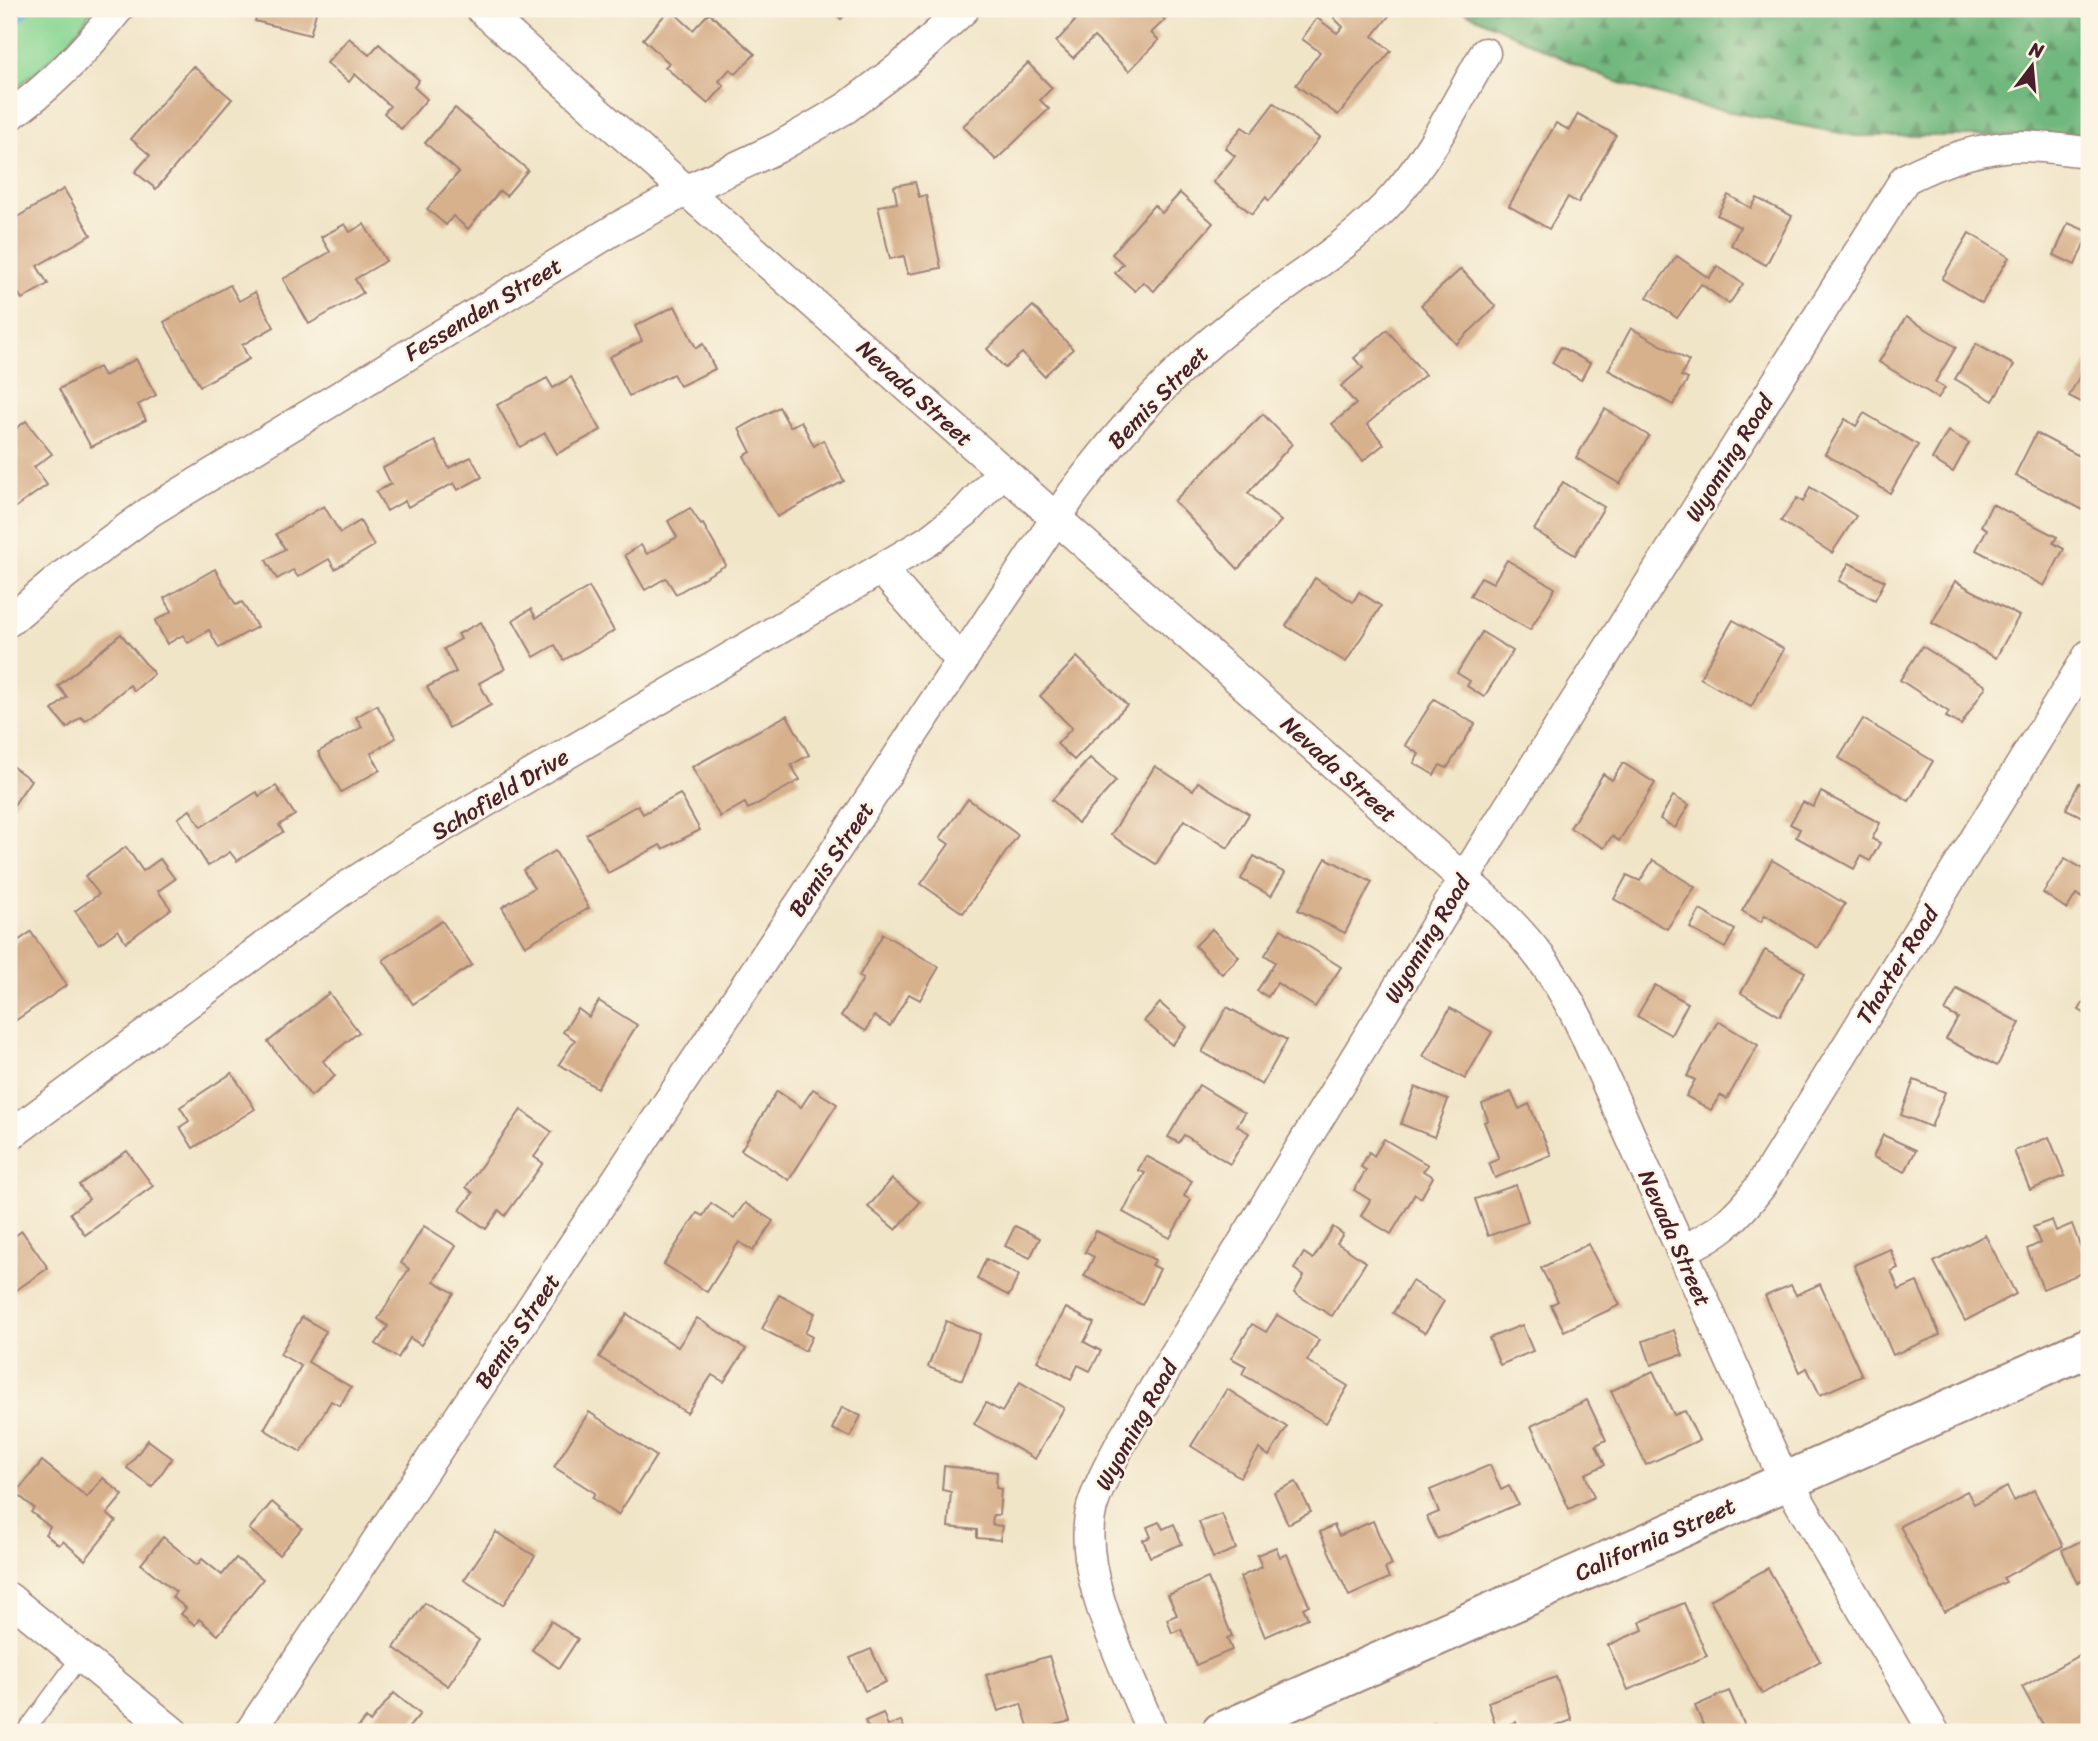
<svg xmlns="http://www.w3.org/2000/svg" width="2098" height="1741" viewBox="0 0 2098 1741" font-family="Sriracha,sans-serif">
<defs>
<pattern id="forest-firs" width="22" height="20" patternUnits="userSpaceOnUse" patternTransform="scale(1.75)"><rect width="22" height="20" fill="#71b87e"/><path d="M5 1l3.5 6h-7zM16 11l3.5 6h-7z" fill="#5f9567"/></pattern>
</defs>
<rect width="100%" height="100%" fill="#fcf5e5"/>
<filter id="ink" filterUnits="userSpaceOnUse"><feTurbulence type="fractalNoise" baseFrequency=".0143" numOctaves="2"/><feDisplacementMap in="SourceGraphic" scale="14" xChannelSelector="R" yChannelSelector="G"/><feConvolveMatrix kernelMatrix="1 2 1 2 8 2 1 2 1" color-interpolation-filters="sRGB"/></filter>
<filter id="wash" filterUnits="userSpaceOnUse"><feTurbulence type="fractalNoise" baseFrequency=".00686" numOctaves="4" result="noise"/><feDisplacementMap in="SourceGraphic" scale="28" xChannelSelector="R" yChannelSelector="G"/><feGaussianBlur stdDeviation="1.57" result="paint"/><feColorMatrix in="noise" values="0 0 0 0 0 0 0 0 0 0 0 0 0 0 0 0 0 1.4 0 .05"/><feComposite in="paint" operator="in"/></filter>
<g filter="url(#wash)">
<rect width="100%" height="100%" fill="#f1e5c8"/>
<polygon fill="url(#forest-firs)" stroke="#5e6c54" stroke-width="2" points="1459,9 2089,9 2089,139 2001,136 1856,136 1694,105 1614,81 1583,68"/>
<polygon fill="#8cd794" stroke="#6b7b60" stroke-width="2" points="9,9 93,9 67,45 9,94"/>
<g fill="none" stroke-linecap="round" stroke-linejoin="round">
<polyline stroke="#69b0e0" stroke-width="10" points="9,26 27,9"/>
</g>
<g id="blocks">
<g fill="#d7b08c">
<polygon points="258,9 317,9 310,35 255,21"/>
<polygon points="670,9 693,30 709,13 755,54 736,74 730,69 719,81 724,86 708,104 665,67 669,63 643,39"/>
<polygon points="832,9 852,9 841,19"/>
<polygon points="1078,9 1154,9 1165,20 1151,33 1159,40 1129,71 1094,37 1073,58 1056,42 1075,21 1071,17"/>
<polygon points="1340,9 1379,9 1389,16 1373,36 1391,51 1338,115 1296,85 1320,52 1302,39 1317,18 1337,33 1343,27 1334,18"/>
<polygon points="349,38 369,55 379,44 419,80 414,87 427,99 401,129 384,113 390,106 355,74 349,82 327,63"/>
<polygon points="1028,63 1052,88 1040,100 1049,109 996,160 963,126"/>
<polygon points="193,66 232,99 156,189 135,172 150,155 131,139"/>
<polygon points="1274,103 1319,138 1269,201 1266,197 1252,214 1213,182 1235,156 1225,148 1242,127 1251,133"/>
<polygon points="455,108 528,170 506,196 500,191 468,229 453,216 446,225 427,209 459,172 425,143"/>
<polygon points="1578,114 1616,135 1578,203 1568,197 1549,229 1509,206 1556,123 1569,130"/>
<polygon points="915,182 919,197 926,195 941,268 908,274 904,256 890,259 878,206 897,203 894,186"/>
<polygon points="64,189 91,235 37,266 48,284 22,299 13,285 10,287 9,284 9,222"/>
<polygon points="1180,193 1213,223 1154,291 1143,282 1135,291 1115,273 1123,264 1112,254 1154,205 1162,213"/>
<polygon points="1728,195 1751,208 1757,198 1792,216 1766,265 1731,245 1740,227 1717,215"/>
<polygon points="2068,223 2089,232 2075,265 2054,255"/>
<polygon points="345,224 350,232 364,224 386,261 355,279 363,293 309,324 283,279 330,252 321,237"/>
<polygon points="1969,233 2009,257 1982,303 1942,279"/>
<polygon points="1677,256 1709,278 1717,266 1743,284 1729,304 1701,284 1677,318 1647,297"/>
<polygon points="1461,269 1496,307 1456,344 1421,305"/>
<polygon points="230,285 239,301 255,292 274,327 242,345 249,359 200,386 164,322"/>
<polygon points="675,306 696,348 703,344 715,369 680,386 673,374 629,396 609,357 642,341 635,326"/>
<polygon points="1033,306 1073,349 1044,376 1022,353 1005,368 987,349"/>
<polygon points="1906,317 1956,347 1935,382 1945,388 1938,398 1879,362"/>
<polygon points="9,324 17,339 9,343"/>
<polygon points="1631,328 1689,361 1681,376 1688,379 1673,405 1608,370"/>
<polygon points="1387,330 1425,375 1367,424 1384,444 1363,461 1332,424 1356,404 1341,386 1363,368 1354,358"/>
<polygon points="1976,344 2014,365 1993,401 1955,379"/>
<polygon points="1561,347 1590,363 1581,380 1552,363"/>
<polygon points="136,359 156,395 138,405 146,420 91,447 59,389 99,367 104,376"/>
<polygon points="2089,359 2089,406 2069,396"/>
<polygon points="571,377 601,430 557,454 545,433 520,447 497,405 547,378 553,388"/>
<polygon points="779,407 790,427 801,421 814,446 823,440 844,481 777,517 744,456 751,452 739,429"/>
<polygon points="1605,409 1649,436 1620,484 1576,458"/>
<polygon points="1864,413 1918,445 1890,493 1825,454 1845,419 1856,426"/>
<polygon points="1263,414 1292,444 1248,493 1281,521 1238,569 1174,501"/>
<polygon points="26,421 52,454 34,467 47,485 9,512 9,451 11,449 9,447 9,434"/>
<polygon points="1948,431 1969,443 1953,472 1932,459"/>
<polygon points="2036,433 2089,461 2089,513 2015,475"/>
<polygon points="435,441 449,468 471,457 482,477 458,490 454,483 408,507 405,501 387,511 376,492 391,484 383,468"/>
<polygon points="1563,482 1604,507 1575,555 1534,530"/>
<polygon points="1810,487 1856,516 1832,553 1781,521 1797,498 1803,502"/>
<polygon points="1992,504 2057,537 2053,543 2064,549 2044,586 1976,550 1987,529 1981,526"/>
<polygon points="324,506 340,533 360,521 374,546 335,569 329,559 298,577 293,570 277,579 266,560 285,549 276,534"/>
<polygon points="690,508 701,525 703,524 726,565 676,594 666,578 645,590 625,555 641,545 647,554 677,537 668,521"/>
<polygon points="1507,560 1555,588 1530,630 1470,596 1481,577 1493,583"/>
<polygon points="1849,563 1885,581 1875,600 1839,581"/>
<polygon points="215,569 236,605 242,602 257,627 219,648 209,630 188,643 183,635 167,644 155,621 172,611 164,598"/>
<polygon points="1315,578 1353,602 1359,592 1381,606 1346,662 1286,626"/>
<polygon points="1955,581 2019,616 1996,658 1932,623"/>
<polygon points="589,587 614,631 564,660 555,645 534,657 513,620 531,609 536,618"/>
<polygon points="1733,620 1784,649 1751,707 1700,678"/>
<polygon points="481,622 505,669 479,683 491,705 449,728 427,687 456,672 444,649 461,639 458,634"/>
<polygon points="1482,632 1513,651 1484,697 1467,686 1470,681 1457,673"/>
<polygon points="121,634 154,674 134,691 130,685 85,721 81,717 67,728 52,710 67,697 58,686"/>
<polygon points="1922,646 1986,686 1961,725 1946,717 1949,712 1900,680"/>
<polygon points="1077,657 1127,705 1074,760 1057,744 1072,728 1040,696"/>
<polygon points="1434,699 1475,724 1447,768 1440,765 1434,775 1414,763 1419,754 1405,745"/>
<polygon points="377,705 396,738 371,753 380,770 341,792 318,752 362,727 356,717"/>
<polygon points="787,715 809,755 791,765 800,780 748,809 745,803 720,817 692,767"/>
<polygon points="1863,719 1933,761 1909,801 1839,758"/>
<polygon points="1090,758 1116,781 1078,823 1052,800"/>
<polygon points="1623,763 1655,783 1619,841 1612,836 1604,848 1570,828 1603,774 1612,780"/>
<polygon points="9,764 31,780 9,812"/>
<polygon points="1155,766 1193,790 1198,782 1249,814 1228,848 1184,820 1156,864 1111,835"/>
<polygon points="2079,783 2089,788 2089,820 2066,809"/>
<polygon points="276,786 295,815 279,825 283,832 237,861 230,852 208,866 178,818 190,810 201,827 257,792 259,796"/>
<polygon points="1821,792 1880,823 1872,839 1880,843 1870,861 1861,856 1854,869 1796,837 1800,829 1790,824 1803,802 1813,807"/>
<polygon points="680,794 700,830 663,849 660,845 608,873 586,834 638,805 643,814"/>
<polygon points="1673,796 1689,805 1675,828 1660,819"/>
<polygon points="968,799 1018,835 963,913 921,884 949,844 940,838"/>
<polygon points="126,847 143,871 160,859 175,879 158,891 171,909 126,942 118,930 99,944 75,911 99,894 85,876"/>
<polygon points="555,851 589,908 525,946 502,907 534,888 523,870"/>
<polygon points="1254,856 1285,873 1271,896 1241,879"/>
<polygon points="1326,858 1372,882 1345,933 1298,910"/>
<polygon points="2065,858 2083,869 2089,859 2089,903 2076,894 2067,909 2043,893"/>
<polygon points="1653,860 1695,887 1667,929 1614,899 1627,875 1640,881"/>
<polygon points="1772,860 1845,904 1818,948 1765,915 1761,922 1742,911"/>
<polygon points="1700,910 1735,930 1725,948 1690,928"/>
<polygon points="442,921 472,965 413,1004 383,960"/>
<polygon points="1212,929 1239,957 1222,974 1195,946"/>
<polygon points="1281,929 1341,967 1315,1007 1277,983 1268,997 1257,991 1275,962 1265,955"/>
<polygon points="31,932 67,985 9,1025 9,963 14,960 9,952 9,947"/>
<polygon points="883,934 939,967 920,1000 909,994 890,1026 874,1016 866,1031 841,1016 863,979 859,976"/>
<polygon points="1765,950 1805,972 1780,1016 1741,993"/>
<polygon points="1655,985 1688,1003 1671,1035 1637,1016"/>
<polygon points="1957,989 2020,1023 1997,1066 1946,1039 1958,1018 1945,1011"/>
<polygon points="2089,992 2089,1016 2079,1010"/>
<polygon points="329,993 359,1032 323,1061 335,1076 311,1096 268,1042"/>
<polygon points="599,1001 637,1025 597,1088 559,1064 575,1040 563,1032 578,1009 589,1017"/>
<polygon points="1160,1003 1187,1027 1172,1045 1144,1021"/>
<polygon points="1227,1007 1287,1040 1262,1085 1202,1052"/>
<polygon points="1450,1008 1492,1032 1465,1079 1423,1056"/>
<polygon points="1718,1021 1758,1045 1727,1099 1720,1095 1711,1110 1686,1096 1695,1080 1687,1076"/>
<polygon points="232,1073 255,1109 193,1148 180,1127 189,1121 180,1107"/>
<polygon points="1914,1080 1945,1092 1931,1127 1901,1115"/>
<polygon points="1199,1085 1245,1113 1237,1126 1249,1133 1230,1164 1184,1135 1179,1143 1168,1137"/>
<polygon points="1415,1087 1448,1100 1434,1137 1401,1124"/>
<polygon points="813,1089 837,1104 789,1180 741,1150 777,1091 801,1107"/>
<polygon points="1511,1092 1519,1109 1529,1104 1551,1155 1495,1178 1489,1163 1499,1159 1484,1122 1488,1120 1482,1104"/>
<polygon points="521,1110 552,1132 534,1157 543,1163 505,1216 499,1210 486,1229 460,1210 473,1193 466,1187"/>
<polygon points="1883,1135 1916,1150 1905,1172 1873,1157"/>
<polygon points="2049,1137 2065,1176 2030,1190 2014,1151"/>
<polygon points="1384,1139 1428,1165 1423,1171 1433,1177 1421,1198 1415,1194 1391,1234 1361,1216 1370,1200 1354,1190 1366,1170 1361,1167 1369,1152 1374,1156"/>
<polygon points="127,1151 153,1186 85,1235 70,1213 89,1199 79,1185"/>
<polygon points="1146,1156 1192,1181 1184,1196 1191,1200 1170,1238 1123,1212 1145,1173 1138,1170"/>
<polygon points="892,1179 920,1202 896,1230 868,1207"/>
<polygon points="1516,1185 1528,1222 1488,1236 1475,1199"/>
<polygon points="711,1203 734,1218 745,1203 773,1221 753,1251 739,1242 707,1292 664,1264 697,1213 703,1216"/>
<polygon points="2052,1220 2056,1231 2072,1224 2089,1270 2043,1289 2027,1249 2040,1243 2033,1227"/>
<polygon points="424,1226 456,1246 434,1281 454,1293 421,1345 410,1338 398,1358 376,1344 388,1326 378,1319 409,1269 401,1263"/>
<polygon points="1015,1226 1040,1238 1030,1258 1005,1246"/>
<polygon points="1333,1227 1343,1234 1337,1243 1366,1262 1332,1316 1294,1293 1304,1276 1294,1269 1304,1253 1313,1259"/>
<polygon points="22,1231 48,1268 9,1295 9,1240"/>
<polygon points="1096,1231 1155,1260 1152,1265 1160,1269 1142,1305 1084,1276 1094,1257 1085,1252"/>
<polygon points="1985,1235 2016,1294 1965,1321 1934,1262"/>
<polygon points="1588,1244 1620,1305 1564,1331 1551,1305 1558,1301 1541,1268"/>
<polygon points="1890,1249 1898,1268 1891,1271 1899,1290 1917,1282 1940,1335 1893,1355 1854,1265"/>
<polygon points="986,1259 1019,1275 1009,1296 977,1279"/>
<polygon points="1412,1281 1444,1301 1425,1333 1393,1313"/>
<polygon points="1820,1284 1862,1376 1820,1395 1807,1368 1800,1372 1765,1296 1791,1285 1796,1295"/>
<polygon points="779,1295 815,1313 805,1333 812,1337 805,1351 762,1329"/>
<polygon points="1066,1308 1094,1323 1084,1342 1101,1351 1090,1371 1078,1365 1071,1379 1037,1361"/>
<polygon points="627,1314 678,1347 697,1318 746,1349 724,1382 712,1375 687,1413 599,1357"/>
<polygon points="1277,1315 1319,1340 1307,1361 1348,1386 1326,1423 1242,1374 1246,1366 1231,1358 1252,1324 1266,1332"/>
<polygon points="302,1317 326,1331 308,1362 351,1387 340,1406 331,1401 301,1452 264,1429 301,1366 280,1354"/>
<polygon points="946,1321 980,1334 962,1380 928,1367"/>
<polygon points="1522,1325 1533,1351 1500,1365 1489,1338"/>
<polygon points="1674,1330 1683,1356 1680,1355 1651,1365 1643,1341"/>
<polygon points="1653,1371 1674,1415 1685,1411 1699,1440 1646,1465 1611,1391"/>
<polygon points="1020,1382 1064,1408 1035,1459 974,1424 986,1403 1002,1412"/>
<polygon points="1227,1389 1287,1427 1269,1456 1259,1449 1240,1477 1191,1446"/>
<polygon points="1587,1400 1606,1440 1596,1445 1605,1465 1585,1474 1594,1497 1569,1509 1531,1426"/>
<polygon points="842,1407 861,1416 850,1437 832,1429"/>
<polygon points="589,1412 656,1456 618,1515 592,1498 595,1493 554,1467"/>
<polygon points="148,1440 172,1458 152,1487 127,1468"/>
<polygon points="42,1461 87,1497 103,1478 123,1495 107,1514 116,1521 85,1560 63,1541 59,1545 45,1534 50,1527 31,1512 34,1508 16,1493"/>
<polygon points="1490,1465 1501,1490 1509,1486 1518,1504 1437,1539 1427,1517 1439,1512 1430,1490"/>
<polygon points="944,1466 997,1472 996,1488 1001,1489 999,1515 993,1515 992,1525 1002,1526 1000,1540 977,1538 977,1530 948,1527 951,1492 942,1490"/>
<polygon points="1296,1482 1311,1512 1288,1524 1274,1492"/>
<polygon points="2007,1487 2014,1501 2034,1490 2063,1546 2003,1578 2006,1582 1944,1612 1900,1526 1967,1491 1974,1504"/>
<polygon points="272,1502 302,1528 279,1555 249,1529"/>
<polygon points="1222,1514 1236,1549 1213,1558 1199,1522"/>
<polygon points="1373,1521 1392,1565 1385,1569 1389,1578 1349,1596 1320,1532 1334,1525 1339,1536"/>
<polygon points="1159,1522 1163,1529 1174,1524 1182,1544 1150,1557 1143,1540 1151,1537 1147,1527"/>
<polygon points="496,1532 535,1556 503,1605 464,1580"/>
<polygon points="163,1537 197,1565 202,1559 222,1575 236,1558 263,1579 218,1635 199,1619 195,1625 181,1614 186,1608 172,1597 176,1592 141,1564"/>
<polygon points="2089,1537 2089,1577 2077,1583 2062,1550"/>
<polygon points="1276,1547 1280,1557 1287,1554 1309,1605 1303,1608 1308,1618 1265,1637 1240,1577 1262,1567 1257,1555"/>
<polygon points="1768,1568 1820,1661 1762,1694 1710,1600"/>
<polygon points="1208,1578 1232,1636 1227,1638 1232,1650 1196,1665 1181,1629 1172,1633 1167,1619 1177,1615 1168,1595"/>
<polygon points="425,1603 479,1640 448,1686 394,1648"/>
<polygon points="1684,1603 1707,1656 1628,1690 1608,1645 1643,1630 1640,1622"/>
<polygon points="551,1621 578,1639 559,1668 532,1650"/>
<polygon points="871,1649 886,1682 865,1691 850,1658"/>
<polygon points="2085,1652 2089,1660 2089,1726 2079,1732 2047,1732 2022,1687"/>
<polygon points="1049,1656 1070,1721 1030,1732 1021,1704 998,1711 986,1675"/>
<polygon points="1556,1677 1572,1720 1540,1732 1520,1732 1516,1722 1497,1729 1488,1702"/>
<polygon points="1729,1691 1745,1726 1730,1732 1706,1732 1695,1706"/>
<polygon points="394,1693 420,1714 405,1732 354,1732 366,1718 370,1722"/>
<polygon points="883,1713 888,1726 901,1721 906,1732 870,1732 865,1721"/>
<polygon points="1436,1725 1439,1732 1417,1732"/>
</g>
</g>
</g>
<g filter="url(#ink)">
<use href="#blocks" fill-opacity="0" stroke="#9e827a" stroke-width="2"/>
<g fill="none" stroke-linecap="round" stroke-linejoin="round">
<g stroke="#9e827a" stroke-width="19">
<polyline id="service" points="25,1732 80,1657"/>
</g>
<g stroke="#9e827a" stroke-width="33">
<g id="minor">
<path d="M481 9 1494 906C1533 944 1554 972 1579 1021L1776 1462 1934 1732"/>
<path d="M9 116C52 86 86 50 118 9"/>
<polyline points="881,569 962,662"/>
<polyline points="9,621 65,574 151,511 615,229 687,190 777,148 846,108 903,65 964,9"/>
<polyline points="9,1136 277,937 348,886 417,842 928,541 965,512 1003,471"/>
<path d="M1681 1251C1718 1234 1735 1220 1760 1187L2089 655"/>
<polyline points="9,1598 173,1732"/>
<path d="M250 1732 1073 493C1120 430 1171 372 1233 324 1285 284 1352 246 1395 196 1432 154 1457 101 1485 53"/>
<path d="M1152 1732C1128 1672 1074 1571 1092 1507 1099 1484 1110 1464 1121 1443L1488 840 1905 179C1940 161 1978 147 2019 146 2042 146 2066 150 2089 152"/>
</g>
</g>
<g stroke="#9e827a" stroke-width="42">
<polyline id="tertiary" points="1221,1732 2089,1347"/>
</g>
<use href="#service" stroke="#fff" stroke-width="16"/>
<use href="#minor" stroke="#fff" stroke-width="30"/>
<use href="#tertiary" stroke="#fff" stroke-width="38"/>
</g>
</g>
<g text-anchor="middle" stroke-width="5" stroke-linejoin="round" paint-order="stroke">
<g font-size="23" fill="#4a1f2b" stroke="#fcf5e5">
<text transform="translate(483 309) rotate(-31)" y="8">Fessenden Street</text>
<text transform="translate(915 393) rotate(42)" y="8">Nevada Street</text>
<text transform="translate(1158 397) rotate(-46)" y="8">Bemis Street</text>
<text transform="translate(1729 458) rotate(-58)" y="8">Wyoming Road</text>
<text transform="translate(1339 769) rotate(42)" y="8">Nevada Street</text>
<text transform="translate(500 794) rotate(-31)" y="8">Schofield Drive</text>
<text transform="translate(831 859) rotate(-56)" y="8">Bemis Street</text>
<text transform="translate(1427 939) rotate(-59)" y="8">Wyoming Road</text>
<text transform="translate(1897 965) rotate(-58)" y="8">Thaxter Road</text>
<text transform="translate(1675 1238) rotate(66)" y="8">Nevada Street</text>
<text transform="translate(517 1331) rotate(-56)" y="8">Bemis Street</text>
<text transform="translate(1136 1425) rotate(-61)" y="8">Wyoming Road</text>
<text transform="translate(1655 1539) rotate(-24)" y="8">California Street</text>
</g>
</g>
<rect width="2098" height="1741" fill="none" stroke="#fcf5e5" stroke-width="35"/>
<g transform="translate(2032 66) rotate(16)" stroke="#fcf5e5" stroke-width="5" paint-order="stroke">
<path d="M0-5L12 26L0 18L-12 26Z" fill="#4a1f2b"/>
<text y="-10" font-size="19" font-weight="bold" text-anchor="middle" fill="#4a1f2b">N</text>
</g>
</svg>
